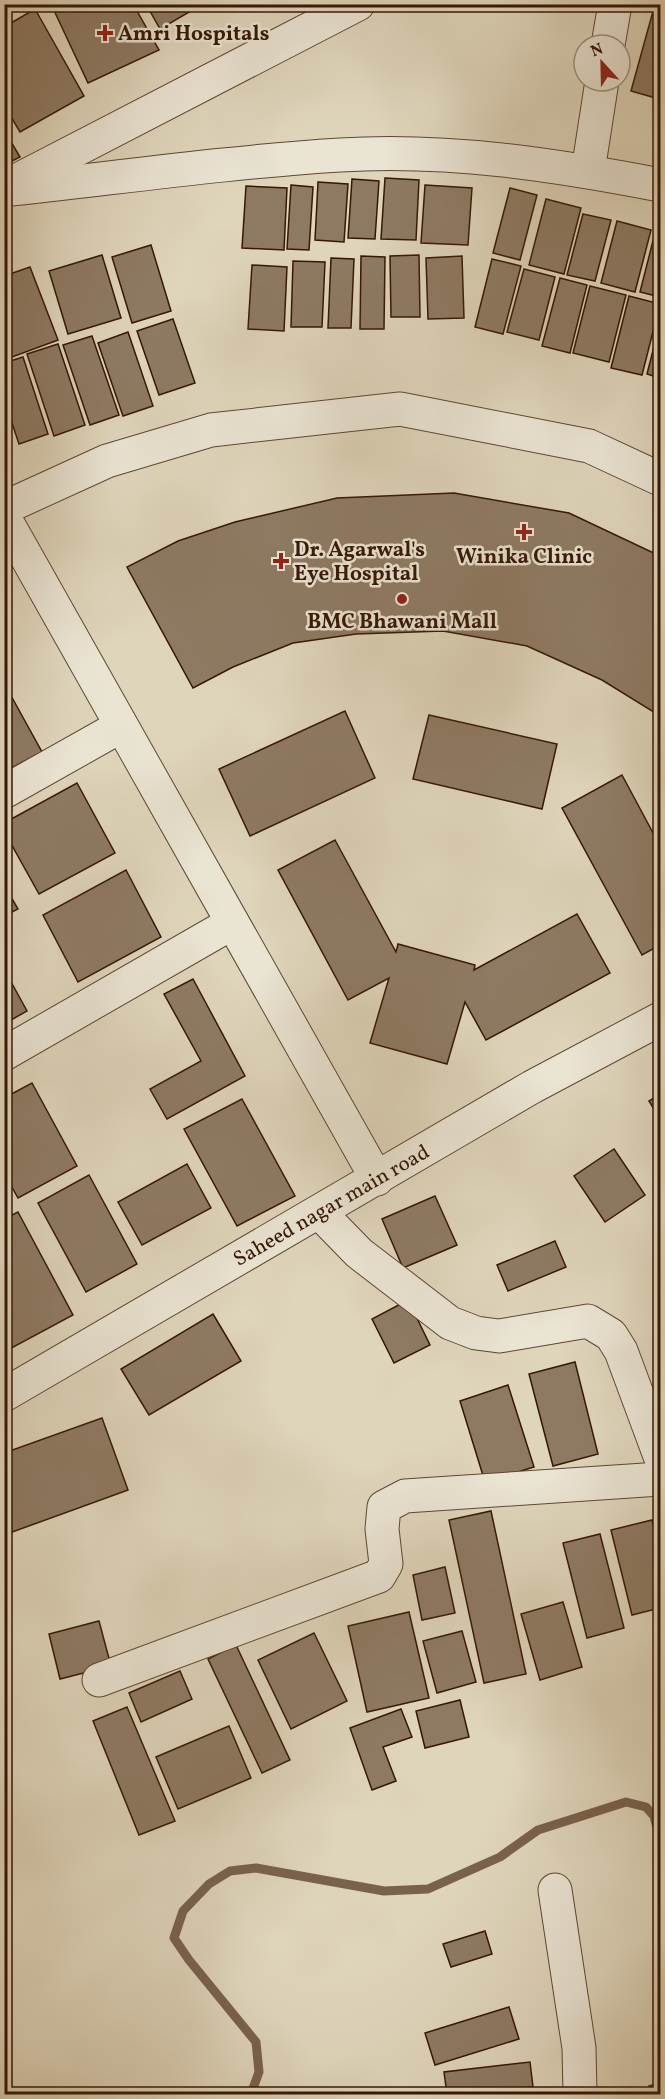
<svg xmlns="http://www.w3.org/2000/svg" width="665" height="2099" viewBox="0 0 665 2099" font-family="Vollkorn,serif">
<rect width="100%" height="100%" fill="#dfd5bb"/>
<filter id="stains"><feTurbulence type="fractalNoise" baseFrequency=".00333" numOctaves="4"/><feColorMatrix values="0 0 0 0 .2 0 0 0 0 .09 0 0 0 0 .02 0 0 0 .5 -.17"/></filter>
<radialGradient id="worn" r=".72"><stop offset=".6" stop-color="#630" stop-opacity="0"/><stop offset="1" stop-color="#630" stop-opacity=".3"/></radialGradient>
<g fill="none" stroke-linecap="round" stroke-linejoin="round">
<polyline stroke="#79624d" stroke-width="9" points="251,2094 259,2072 256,2042 189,1960 174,1938 183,1911 209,1884 230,1871 256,1868 384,1891 428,1889 500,1857 538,1830 626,1802 646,1807 654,1816 660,1839"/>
</g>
<g fill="#8e7a63" stroke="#361704" stroke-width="1.5">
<polygon points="51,4 133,4 159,50 88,83"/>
<polygon points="146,4 203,4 160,29"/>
<polygon points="655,4 660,4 659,99 631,91"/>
<polygon points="35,9 84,96 20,132 4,105 4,27"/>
<polygon points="4,130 20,157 4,165"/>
<polygon points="385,178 419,180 416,240 381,239"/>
<polygon points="352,179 379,181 375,239 348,238"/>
<polygon points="318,182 348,184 344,242 315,240"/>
<polygon points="291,185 313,187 309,250 287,249"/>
<polygon points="425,185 472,188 468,245 421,243"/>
<polygon points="246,186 287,188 284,250 242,248"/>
<polygon points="510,188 537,195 520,260 493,253"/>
<polygon points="546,199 581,208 564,274 529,265"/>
<polygon points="583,214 611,220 595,281 567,275"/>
<polygon points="617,221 651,230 635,292 601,283"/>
<polygon points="655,233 660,234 660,297 640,292"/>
<polygon points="151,245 171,311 132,323 112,257"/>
<polygon points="102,255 121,318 68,334 49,271"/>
<polygon points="419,255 420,317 391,317 390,256"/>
<polygon points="361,256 385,257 384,329 360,329"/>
<polygon points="462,256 464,318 428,319 426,258"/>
<polygon points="331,258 354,259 351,328 328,328"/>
<polygon points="492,259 521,266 503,334 475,327"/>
<polygon points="293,261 325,262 322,327 291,327"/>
<polygon points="252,265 287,267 284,331 248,329"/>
<polygon points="30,267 58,340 4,360 4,276"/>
<polygon points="524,269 555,277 539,340 507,332"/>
<polygon points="560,278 587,285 570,353 542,346"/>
<polygon points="590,286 626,295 609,362 573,353"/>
<polygon points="629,296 660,304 642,375 611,368"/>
<polygon points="173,319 195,383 159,395 137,331"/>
<polygon points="660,323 660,378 647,374"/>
<polygon points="128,332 153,406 123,416 98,343"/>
<polygon points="92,336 119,415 90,425 63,345"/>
<polygon points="58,344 85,425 54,436 27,354"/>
<polygon points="23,357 48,434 19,444 4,399 4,363"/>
<polygon points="454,493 569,513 660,556 660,716 602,680 527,646 443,631 356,634 293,643 233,667 193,688 127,567 178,541 235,522 337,498"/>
<polygon points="4,683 42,752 4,772"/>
<polygon points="345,711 375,778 250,836 219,769"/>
<polygon points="429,715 557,744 542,809 413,779"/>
<polygon points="622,775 660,846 660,945 642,955 562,808"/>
<polygon points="77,783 115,853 39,894 4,831 4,823"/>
<polygon points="335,840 396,952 398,944 475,965 474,970 577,914 610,973 486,1040 465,1002 447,1064 370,1043 389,978 348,1000 278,870"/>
<polygon points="126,870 161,937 78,982 43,915"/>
<polygon points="4,885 18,909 4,916"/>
<polygon points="4,969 27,1011 4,1024"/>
<polygon points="193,979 245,1076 167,1119 150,1089 201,1061 164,994"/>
<polygon points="32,1083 77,1166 18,1198 4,1173 4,1098"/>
<polygon points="660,1094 660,1119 649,1101"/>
<polygon points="242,1099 295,1196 237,1226 184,1129"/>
<polygon points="614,1149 645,1195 605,1222 574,1176"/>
<polygon points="187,1164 211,1208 142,1245 118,1202"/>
<polygon points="89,1175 137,1264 86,1292 38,1203"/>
<polygon points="435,1196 457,1245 403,1268 382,1219"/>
<polygon points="18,1212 73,1315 4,1352 4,1219"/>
<polygon points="555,1241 566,1267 508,1291 497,1265"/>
<polygon points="408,1300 430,1345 394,1363 372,1319"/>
<polygon points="213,1314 241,1361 149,1415 121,1369"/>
<polygon points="575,1362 598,1454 553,1466 529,1374"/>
<polygon points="508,1385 534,1467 485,1482 460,1401"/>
<polygon points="102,1418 128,1490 4,1535 4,1453"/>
<polygon points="491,1511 526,1674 484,1683 449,1520"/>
<polygon points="652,1520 660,1555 660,1608 632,1615 611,1530"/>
<polygon points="600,1534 624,1628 587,1638 563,1543"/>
<polygon points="445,1567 455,1613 422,1620 413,1575"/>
<polygon points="563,1602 582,1667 540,1680 521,1614"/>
<polygon points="409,1612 429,1698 367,1712 348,1626"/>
<polygon points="99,1621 111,1666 60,1679 49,1634"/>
<polygon points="462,1631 476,1682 437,1693 423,1641"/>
<polygon points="314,1633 347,1701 291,1729 258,1660"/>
<polygon points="236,1645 290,1760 262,1773 208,1659"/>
<polygon points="180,1671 192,1699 141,1722 129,1693"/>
<polygon points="460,1700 469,1737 425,1748 416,1711"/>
<polygon points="127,1707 175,1821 139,1835 93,1721"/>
<polygon points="401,1709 412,1737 383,1747 396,1781 372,1790 350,1728"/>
<polygon points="229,1726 251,1778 178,1809 156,1757"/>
<polygon points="485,1931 492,1954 451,1967 443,1944"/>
<polygon points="509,2007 519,2039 435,2065 425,2033"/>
<polygon points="530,2062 533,2087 447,2094 444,2072"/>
<polygon points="660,2083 660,2094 651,2094 649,2086"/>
</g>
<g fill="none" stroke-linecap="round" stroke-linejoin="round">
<g stroke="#604632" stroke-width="35">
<g id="minor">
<polyline points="608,45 615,4"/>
<polyline points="588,171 602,81"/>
<polyline points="14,182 358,4"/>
<path d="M4 190C116 178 228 162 340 155 447 148 556 165 660 185"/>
<polyline points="4,508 107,461 211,430 400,409 589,446 660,479"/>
<polyline points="4,517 377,1179"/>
<polyline points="4,792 121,726"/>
<polyline points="4,1054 232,923"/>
<polyline points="319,1212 359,1253 450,1323 476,1333 499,1336 588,1321 611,1335 621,1351 660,1456"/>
<polyline points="4,1395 532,1087 660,1019"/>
<polyline points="99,1680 379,1576 386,1564 382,1529 384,1507 405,1496 660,1479"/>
<polyline points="555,1890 579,2048 580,2094"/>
</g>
</g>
<use href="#minor" stroke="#eae4d3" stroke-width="33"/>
</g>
<g fill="#8f2418" stroke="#eae4d3" stroke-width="2">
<path d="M102 24h6v6h6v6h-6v6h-6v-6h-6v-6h6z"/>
<path d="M521 523h6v6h6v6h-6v6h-6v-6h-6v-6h6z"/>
<path d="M278 552h6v6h6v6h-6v6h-6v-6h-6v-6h6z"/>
<circle cx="402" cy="599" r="6"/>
</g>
<g text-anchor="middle" stroke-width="5" stroke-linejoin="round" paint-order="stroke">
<g font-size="21" font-weight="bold" fill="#361704" stroke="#eae4d3" text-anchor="start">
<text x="118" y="40">Amri Hospitals</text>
<text x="294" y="556">Dr. Agarwal's<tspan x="294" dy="24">Eye Hospital</tspan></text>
<text x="524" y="563" text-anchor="middle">Winika Clinic</text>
<text x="402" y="628" text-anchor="middle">BMC Bhawani Mall</text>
</g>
<g font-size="21" fill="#361704" stroke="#eae4d3">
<text transform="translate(331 1205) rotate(-30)" y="7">Saheed nagar main road</text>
</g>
</g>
<rect width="665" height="2099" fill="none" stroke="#dfd5bb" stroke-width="24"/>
<rect x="6" y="6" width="653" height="2087" fill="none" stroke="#361704" stroke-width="3"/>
<rect x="12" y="12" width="641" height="2075" fill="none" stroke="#361704" stroke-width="1.5"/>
<g transform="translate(602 63) rotate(338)"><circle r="28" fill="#eae4d3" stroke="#a29280" stroke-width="1.5"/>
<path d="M0-4.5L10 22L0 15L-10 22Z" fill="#8f2418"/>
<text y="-9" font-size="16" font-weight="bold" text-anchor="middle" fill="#361704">N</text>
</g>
<rect width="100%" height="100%" filter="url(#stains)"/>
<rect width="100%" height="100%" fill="url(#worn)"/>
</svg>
